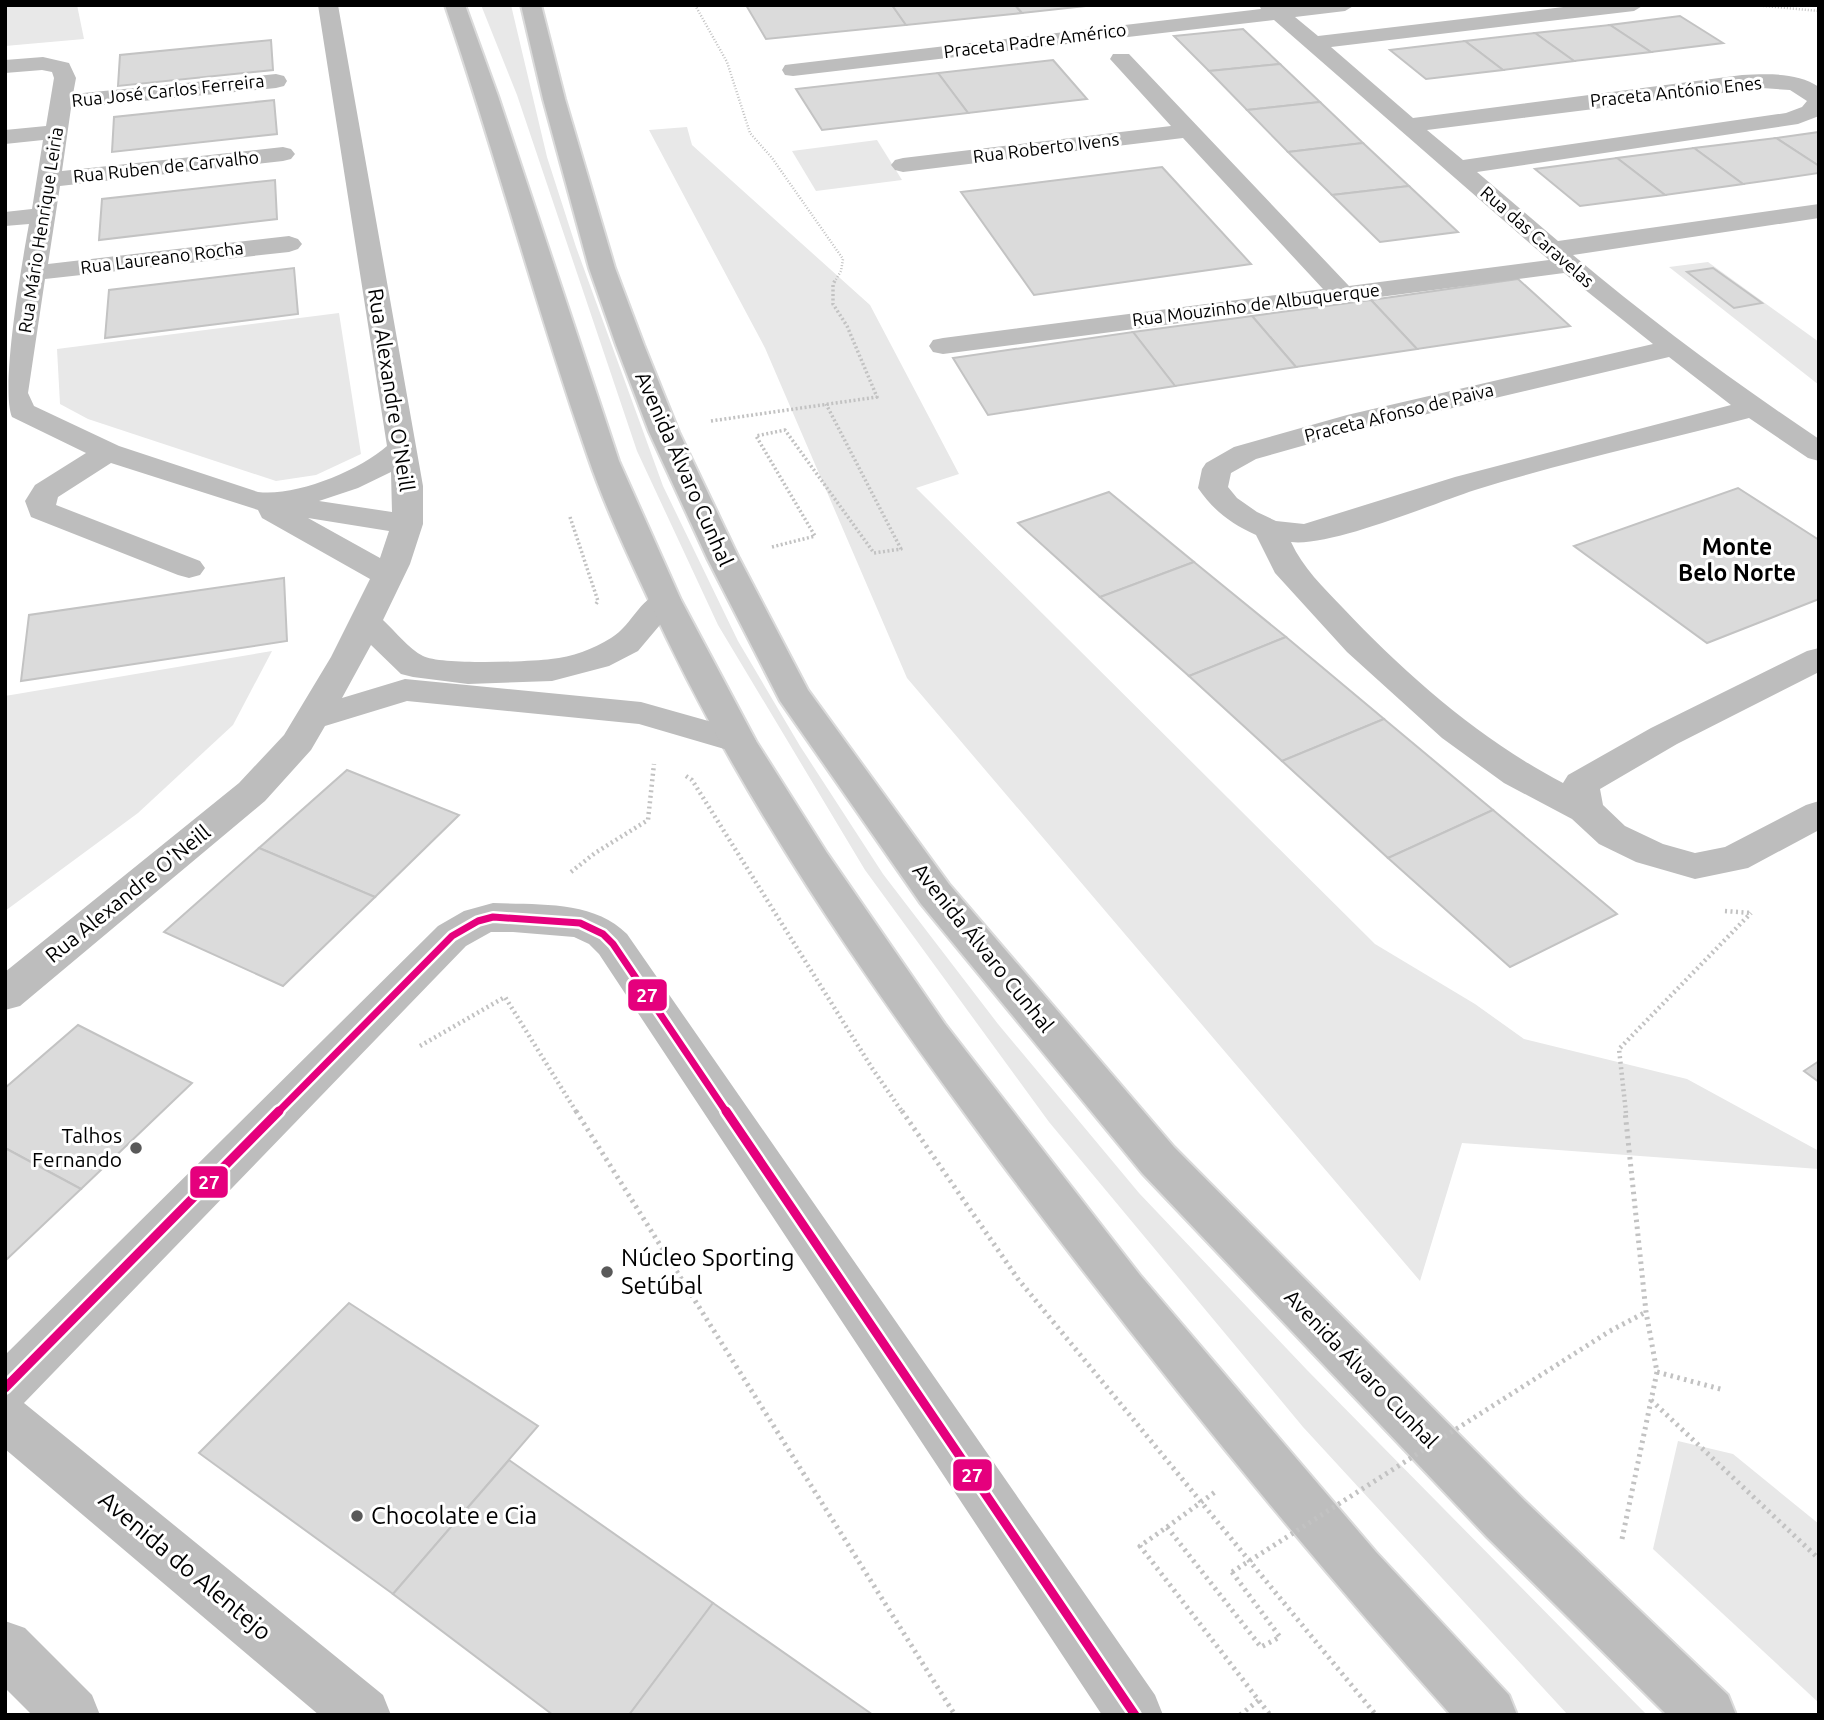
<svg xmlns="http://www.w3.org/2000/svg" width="1824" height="1720" viewBox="0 0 1824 1720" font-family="Ubuntu,sans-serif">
<rect width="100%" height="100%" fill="#fff"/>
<g fill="#e8e8e8">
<polygon points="5,5 77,5 84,39 5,46"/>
<polygon points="481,5 511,5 547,157 576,247 663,486 738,641 800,746 883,874 998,1024 1139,1193 1307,1370 1647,1715 1568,1715 1303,1427 1049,1122 865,870 718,625 637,451 517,95"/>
<polygon points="687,127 692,145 870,305 959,474 916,488 1375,944 1475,1004 1524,1039 1687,1079 1819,1151 1819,1169 1462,1143 1420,1281 907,678 765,348 649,130"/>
<polygon points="877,140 902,180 816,191 792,151"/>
<polygon points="1708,262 1819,342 1819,385 1669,267"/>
<polygon points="339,313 361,454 316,475 276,481 88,419 60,404 57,349"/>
<polygon points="272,651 233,725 138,813 5,911 5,696"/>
<polygon points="1678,1441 1733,1454 1819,1524 1819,1703 1653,1549"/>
</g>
<g fill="#dbdbdb" stroke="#c3c3c3" stroke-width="2">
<polygon points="746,5 892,5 906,25 766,39"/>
<polygon points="892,5 1015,5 1022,13 906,25"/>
<polygon points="1015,5 1095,5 1022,13"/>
<polygon points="1680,16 1723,43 1651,52 1610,25"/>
<polygon points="1610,25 1651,52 1574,61 1535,33"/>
<polygon points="1243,29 1280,64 1209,71 1174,36"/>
<polygon points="1535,33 1574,61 1503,70 1465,41"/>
<polygon points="271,40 273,70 118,86 120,55"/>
<polygon points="1465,41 1503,70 1426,79 1390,50"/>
<polygon points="1053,60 1087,99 968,113 938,73"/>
<polygon points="1280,64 1320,102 1247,110 1209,71"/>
<polygon points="938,73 968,113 822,130 796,89"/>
<polygon points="274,100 277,134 112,152 114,117"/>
<polygon points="1320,102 1363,143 1288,152 1247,110"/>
<polygon points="1819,132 1819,166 1776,138"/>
<polygon points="1776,138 1819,166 1819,173 1743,184 1694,148"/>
<polygon points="1363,143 1409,186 1332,195 1288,152"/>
<polygon points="1694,148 1743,184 1665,195 1617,158"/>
<polygon points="1617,158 1665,195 1580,206 1535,169"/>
<polygon points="1162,167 1251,264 1034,295 961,192"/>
<polygon points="275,180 277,219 99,240 102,199"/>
<polygon points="1409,186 1458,232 1380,242 1332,195"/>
<polygon points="294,268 298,314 105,338 109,290"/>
<polygon points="1713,268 1762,303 1734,308 1687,272"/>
<polygon points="1518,279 1570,326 1417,349 1371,300"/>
<polygon points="1371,300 1417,349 1296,367 1252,316"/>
<polygon points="1252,316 1296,367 1175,386 1133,332"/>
<polygon points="1133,332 1175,386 988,415 953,358"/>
<polygon points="1738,488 1819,540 1819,599 1707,643 1574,546"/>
<polygon points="1109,492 1194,562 1100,597 1018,523"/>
<polygon points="1194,562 1286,637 1189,676 1100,597"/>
<polygon points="284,578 287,641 21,681 29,615"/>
<polygon points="1286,637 1384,719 1282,761 1189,676"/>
<polygon points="1384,719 1493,810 1388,858 1282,761"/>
<polygon points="347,770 459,815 375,897 259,848"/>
<polygon points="1493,810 1617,914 1510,967 1388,858"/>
<polygon points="259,848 375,897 283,986 164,932"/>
<polygon points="78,1025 192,1083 81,1189 5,1148 5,1088"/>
<polygon points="1819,1061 1819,1082 1804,1071"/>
<polygon points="5,1148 81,1189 5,1261"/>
<polygon points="349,1303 538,1426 393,1594 199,1453"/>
<polygon points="509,1460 713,1603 629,1715 553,1715 393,1594"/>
<polygon points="713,1603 873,1715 629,1715"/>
</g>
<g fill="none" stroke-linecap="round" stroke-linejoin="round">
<g stroke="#dbdbdb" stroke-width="4">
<g id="primary">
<path d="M445 5H465L498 96 619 461 681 600 756 741 827 853 945 1024 1140 1275 1376 1552 1509 1695 1517 1715H1451C1292 1537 1142 1351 999 1160 868 983 738 798 647 596 626 551 604 504 588 457 536 308 496 155 445 5Z"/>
<polygon points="521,5 541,5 565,99 615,268 644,345 679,432 739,558 808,690 949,884 1174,1147 1525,1501 1728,1695 1736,1715 1667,1715 1487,1537 1142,1173 921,904 780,701 707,558 649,432 616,345 589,268 543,99"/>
</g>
</g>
<g stroke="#c2c2c2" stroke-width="2.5" stroke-dasharray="1 2" stroke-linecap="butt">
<polyline points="695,5 727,62 750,133 772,158 843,259 841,271 835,281"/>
<polyline points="1754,5 1819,11"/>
</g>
<g stroke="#c2c2c2" stroke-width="3.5" stroke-dasharray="2 2.5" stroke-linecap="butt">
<polyline points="711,421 877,397 847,326 833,304 833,284 836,279"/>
<polyline points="570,517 598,601 596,604"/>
<polyline points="772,547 815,536 756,436 785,430 874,553 901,549 826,404"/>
</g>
<g stroke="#c2c2c2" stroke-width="4.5" stroke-dasharray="2 3.5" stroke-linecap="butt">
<polyline points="686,776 692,780 872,1068 903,1113"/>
<polyline points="571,872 595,853 648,820 654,764"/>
<polyline points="1725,911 1751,913"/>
<polyline points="420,1046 505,997 577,1113"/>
<polyline points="1626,1113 1619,1049 1751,913"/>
</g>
<g stroke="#c2c2c2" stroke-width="5" stroke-dasharray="2.5 4.5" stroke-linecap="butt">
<polyline points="576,1111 955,1715"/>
<polyline points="902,1111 1018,1279 1376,1715"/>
<polyline points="1610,1331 1646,1312"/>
<polyline points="1657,1372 1724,1390"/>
<polyline points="1651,1400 1819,1559"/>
<polyline points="1167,1527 1215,1492"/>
<polyline points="1622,1539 1657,1372 1646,1312 1625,1111"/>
<polyline points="1232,1572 1280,1637 1261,1647 1167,1527 1140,1546 1270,1715"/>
<polyline points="1240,1715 1259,1700"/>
</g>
<g fill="#bdbdbd" fill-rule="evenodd">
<path d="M318 5H338L423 486V524L410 564 383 620C395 631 409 649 423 656 440 665 528 662 551 659 572 657 593 649 611 638 636 623 643 585 677 593L681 600 638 651 609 666 552 681 468 684 413 677 401 674 371 645 342 698 405 679 641 702 751 733 756 741 751 749 738 753 639 724 407 701 325 726 311 750 265 801 20 1006 5 1010V972L239 783 284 735 331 657 370 579 262 518 258 510 111 463 58 497 56 505 200 561 205 568 200 575 189 578 178 575 31 517 25 501 35 485 86 453 12 417C0 388 22 263 29 224L5 226V212L32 209 43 140 5 144V130L46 126 54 78 52 72 42 70 5 73V60L43 57 69 63 76 78 73 94 276 74 284 76 287 81 284 86 276 88 71 108 62 171 283 147 291 149 295 154 291 159 283 161 60 186 48 264 289 236 298 239 302 244 298 249 289 252 45 279 28 393 34 406 119 446 258 492C294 497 359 471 387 446ZM391 472 392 512 319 501 358 488ZM308 518 389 531 380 558Z"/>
<path d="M1259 5H1355L1345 11 1295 17 1318 36 1580 5H1644L1634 11 1331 47 1413 118 1742 75C1767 74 1797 72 1819 87V116L1798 124 1477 172 1558 241 1819 204V218L1573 255C1651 321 1734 382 1819 439V461L1808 458 1749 418C1658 442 1564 462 1475 490 1432 504 1331 547 1291 542 1303 568 1323 587 1343 608 1407 676 1481 740 1563 783L1568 775 1651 728 1807 651 1819 648V672L1677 744 1600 789 1603 805 1625 826 1663 844 1695 853 1725 847 1806 805 1819 801V830L1748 868 1695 879 1636 862 1599 844 1572 819 1504 783 1442 738 1347 652 1275 573 1256 535C1230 523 1214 511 1198 488L1202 469 1206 463 1234 447 1347 415 1653 344 1564 273 943 354 933 352 929 346 933 340 943 338 1323 289 1183 138 903 172 895 170 891 165 895 160 903 158 1171 126 1110 59 1113 54H1129L1349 286 1549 260 1274 20 793 76 785 75 782 70 785 65 793 64 1261 9ZM1762 88 1790 90 1807 101 1802 107 1786 113 1463 160 1427 130ZM1669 357 1731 405 1455 477 1304 524 1276 521 1257 512 1237 498 1228 487 1231 473 1256 459 1355 431Z"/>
<path d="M493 903C538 905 593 900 627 934L1155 1695 1163 1715H1102L599 954 589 944 574 937 513 932H491L466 946 24 1403 383 1695 391 1715H319L5 1449V1355L438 926 464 911Z"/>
</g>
<polygon fill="#bfbfbf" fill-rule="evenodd" points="5,1621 25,1628 92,1695 100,1715 32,1715 5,1688"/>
<use href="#primary" fill="#bdbdbd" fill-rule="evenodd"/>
<polyline stroke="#c2c2c2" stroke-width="5" stroke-dasharray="2.5 4.5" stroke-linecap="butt" points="1232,1572 1610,1331"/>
<g stroke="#fff" stroke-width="12">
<polyline id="bus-1-far1" points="277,1113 452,936 478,921 493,917 580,923 603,934 613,944 727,1113"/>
</g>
<g stroke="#fff" stroke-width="14">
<g id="bus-1">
<polyline points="726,1111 1135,1715"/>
<polyline points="5,1388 279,1111"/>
</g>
</g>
<use href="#bus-1-far1" stroke="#e5007d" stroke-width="7"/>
<use href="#bus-1" stroke="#e5007d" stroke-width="9"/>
</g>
<g fill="#595959" stroke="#fff" stroke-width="2.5">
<circle cx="136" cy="1148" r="7"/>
<circle cx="607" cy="1272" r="7"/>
<circle cx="357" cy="1516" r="7"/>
</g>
<g text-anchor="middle" stroke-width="6" stroke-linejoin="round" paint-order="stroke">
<g font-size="18" fill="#000" stroke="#fff">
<text transform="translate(1035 41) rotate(-7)" y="6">Praceta Padre Américo</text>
<text transform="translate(168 91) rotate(-6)" y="6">Rua José Carlos Ferreira</text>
<text transform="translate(1676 92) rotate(-6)" y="6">Praceta António Enes</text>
<text transform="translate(1046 148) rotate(-7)" y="6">Rua Roberto Ivens</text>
<text transform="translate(166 167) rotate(-6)" y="6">Rua Ruben de Carvalho</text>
<text transform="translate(41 230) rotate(-81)" y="6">Rua Mário Henrique Leiria</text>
<text transform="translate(1537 237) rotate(41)" y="6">Rua das Caravelas</text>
<text transform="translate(162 258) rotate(-7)" y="6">Rua Laureano Rocha</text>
<text transform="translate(1256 305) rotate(-7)" y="6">Rua Mouzinho de Albuquerque</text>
<text transform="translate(1399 413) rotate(-14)" y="6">Praceta Afonso de Paiva</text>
</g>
<g font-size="21" fill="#000" stroke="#fff">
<text transform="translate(391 390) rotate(81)" y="7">Rua Alexandre O'Neill</text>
<text transform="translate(684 469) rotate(66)" y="7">Avenida Álvaro Cunhal</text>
<text transform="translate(128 894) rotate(-39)" y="7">Rua Alexandre O'Neill</text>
<text transform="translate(983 948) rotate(51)" y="7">Avenida Álvaro Cunhal</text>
<text transform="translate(1361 1369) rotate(46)" y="7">Avenida Álvaro Cunhal</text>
</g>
<g font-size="21" fill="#000" stroke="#fff" text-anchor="end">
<text x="122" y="1143">Talhos<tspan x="122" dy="24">Fernando</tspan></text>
</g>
<g font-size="23" font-weight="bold" fill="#000" stroke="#fff">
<text x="1737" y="555">Monte<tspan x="1737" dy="26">Belo Norte</tspan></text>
</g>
<g font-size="24" fill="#000" stroke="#fff" text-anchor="start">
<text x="621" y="1266">Núcleo Sporting<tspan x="621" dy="28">Setúbal</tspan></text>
<text x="371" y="1524">Chocolate e Cia</text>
</g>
<g font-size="24" fill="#000" stroke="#fff">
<text transform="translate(185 1566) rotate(40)" y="8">Avenida do Alentejo</text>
</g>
</g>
<g stroke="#fff" stroke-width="2.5">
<rect x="627" y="978" width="41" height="34" rx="7" fill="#e5007d"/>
<rect x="189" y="1165" width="40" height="34" rx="7" fill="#e5007d"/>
<rect x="952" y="1458" width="41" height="34" rx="7" fill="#e5007d"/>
</g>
<g font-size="19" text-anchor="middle" font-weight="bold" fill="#fff">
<text x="647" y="1002">27</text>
<text x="209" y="1189">27</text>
<text x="972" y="1482">27</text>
</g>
<rect width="1824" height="1720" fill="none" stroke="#000000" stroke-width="14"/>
</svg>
